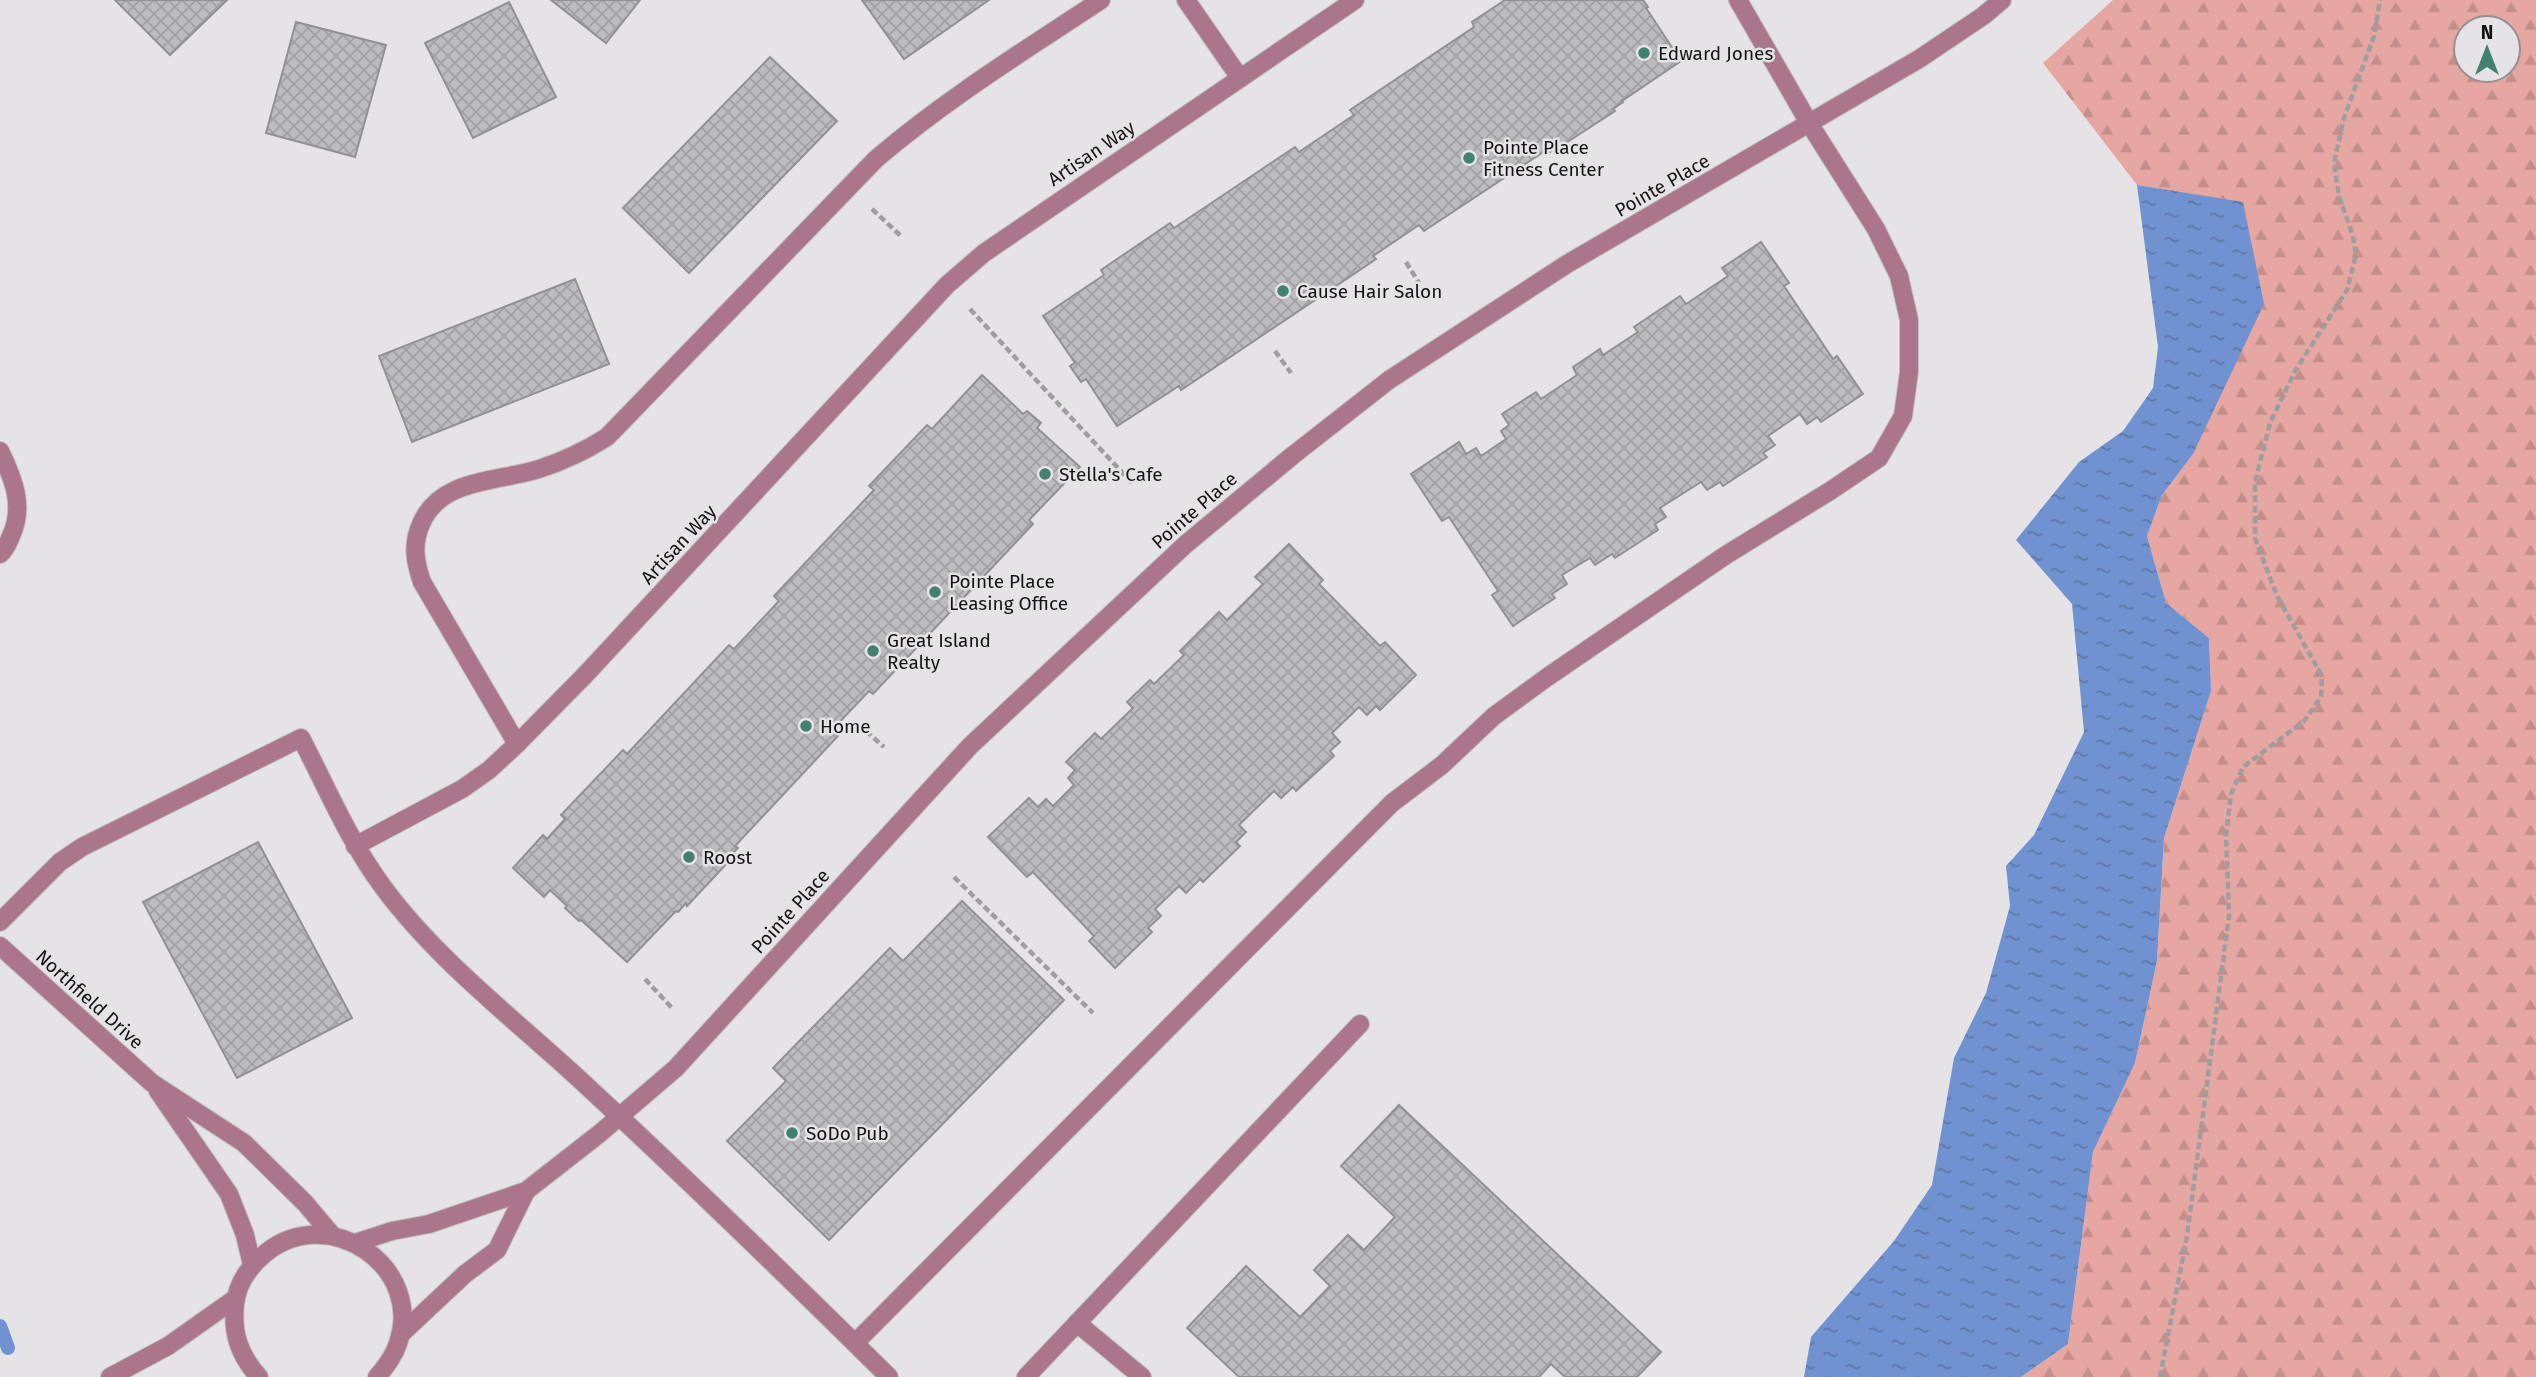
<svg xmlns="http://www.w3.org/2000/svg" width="2536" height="1377" viewBox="0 0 2536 1377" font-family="'Fira Sans',sans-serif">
<defs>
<pattern id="forest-firs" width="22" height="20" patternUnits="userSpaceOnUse" patternTransform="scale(1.75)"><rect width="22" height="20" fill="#e6a6a2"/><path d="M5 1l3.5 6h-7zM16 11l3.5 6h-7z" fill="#c48e8b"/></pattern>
<pattern id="water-ripples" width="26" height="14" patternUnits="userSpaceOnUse" patternTransform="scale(1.75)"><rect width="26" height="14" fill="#7192d0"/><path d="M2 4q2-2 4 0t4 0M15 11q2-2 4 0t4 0" fill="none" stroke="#5c76a8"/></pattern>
<pattern id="building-cross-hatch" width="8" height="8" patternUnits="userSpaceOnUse" patternTransform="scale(1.75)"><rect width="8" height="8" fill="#bcbbbf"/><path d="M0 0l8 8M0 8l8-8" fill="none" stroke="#a1a0a3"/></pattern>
</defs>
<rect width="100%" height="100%" fill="#e6e3e6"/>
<path fill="url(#forest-firs)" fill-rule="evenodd" d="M2113 0H2536V1377H2021L2068 1344 2093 1152 2135 1063 2157 961 2164 838 2211 691 2209 638 2166 603 2147 536 2162 495 2193 454 2243 203 2137 185 2043 63ZM2466 28H2508V70H2466Z"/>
<polygon fill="url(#water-ripples)" points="2137,185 2243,202 2264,304 2193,454 2162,495 2147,536 2166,603 2209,638 2211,691 2164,838 2157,961 2135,1063 2093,1152 2068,1344 2021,1377 1804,1377 1811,1337 1894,1241 1932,1185 1954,1058 1986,993 2010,906 2006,866 2034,835 2084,732 2072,604 2016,540 2079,462 2123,431 2153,388 2158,347"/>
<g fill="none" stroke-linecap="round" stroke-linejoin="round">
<polyline stroke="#7192d0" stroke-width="14" points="0,1326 8,1348"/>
</g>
<g fill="url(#building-cross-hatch)" stroke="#919194" stroke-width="2">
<polygon points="115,0 227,0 170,55"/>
<polygon points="551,0 640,0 606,43"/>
<polygon points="862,0 989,0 904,59"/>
<polygon points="1505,0 1643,0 1648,7 1646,8 1681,61 1622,101 1623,102 1613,109 1615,111 1561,146 1560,144 1550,152 1548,149 1424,231 1419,225 1373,256 1376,259 1181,390 1179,386 1117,426 1086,379 1081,382 1070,366 1075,363 1043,316 1104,275 1101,270 1170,223 1174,228 1295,147 1299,152 1354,115 1350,110 1474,27 1472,22"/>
<polygon points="509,2 556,97 473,138 425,43"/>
<polygon points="296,22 386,45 355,157 266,133"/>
<polygon points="770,57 837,121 689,273 623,208"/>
<polygon points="1761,242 1789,283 1784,286 1833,359 1837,356 1863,394 1821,422 1817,417 1807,424 1800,414 1768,436 1775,445 1763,453 1767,457 1723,486 1720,482 1707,490 1701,482 1660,508 1666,517 1655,524 1658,530 1615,558 1612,554 1595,565 1590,558 1562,575 1567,584 1552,594 1555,598 1513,626 1492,595 1498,591 1449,517 1442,521 1411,474 1459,442 1466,454 1476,448 1481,456 1506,439 1501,431 1509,425 1502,414 1536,392 1541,399 1577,375 1573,367 1600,349 1603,355 1638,332 1634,327 1680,296 1686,304 1728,276 1722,268"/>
<polygon points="575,279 609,364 412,442 379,356"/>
<polygon points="982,375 1023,414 1027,411 1041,423 1037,428 1080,467 1029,520 1033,524 873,694 869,691 831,731 838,736 735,846 738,848 729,857 732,858 687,906 686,903 678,912 676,911 627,962 581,920 579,921 565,908 567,906 550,890 544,897 513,868 543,835 547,839 565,819 561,815 623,750 627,754 729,645 734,649 779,601 774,596 874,490 869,486 927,425 932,429"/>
<polygon points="1289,544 1323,580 1319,584 1380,646 1385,642 1416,675 1380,710 1376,706 1367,715 1359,707 1332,733 1340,742 1330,751 1334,756 1296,791 1293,787 1281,798 1274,791 1239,825 1246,832 1236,842 1240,846 1203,882 1200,879 1186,893 1179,886 1155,909 1161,916 1148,928 1152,932 1115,968 1089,941 1094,936 1033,872 1027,877 988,837 1029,798 1038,807 1046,799 1053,806 1074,785 1068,778 1075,770 1066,762 1095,733 1101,739 1133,708 1127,702 1150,680 1154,684 1184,655 1180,651 1219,612 1227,620 1263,584 1255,577"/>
<polygon points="258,842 352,1018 237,1078 143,902"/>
<polygon points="962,901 1064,1000 829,1240 727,1141 786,1081 773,1068 890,948 903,961"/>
<polygon points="1399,1105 1661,1352 1637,1377 1565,1377 1551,1364 1539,1377 1239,1377 1187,1328 1246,1266 1300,1317 1330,1286 1314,1270 1348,1235 1364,1250 1395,1217 1341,1166"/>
</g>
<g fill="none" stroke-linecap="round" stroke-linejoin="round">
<g stroke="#c0bec0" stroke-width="20">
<g id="minor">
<polyline points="1186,0 1240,78"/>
<path d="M0 451C13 478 25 506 11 536 8 543 6 549 0 554"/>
<path d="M517 744 422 582C415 562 412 544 421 524 440 478 498 482 539 469 564 461 585 451 607 437L876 159C946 99 1024 51 1101 0"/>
<polyline points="355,846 462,789 489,770 517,744 586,674 947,285 984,253 1355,0"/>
<path d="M0 922 60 862 82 847 301 738C327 788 349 841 383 887 440 964 521 1024 591 1090 692 1184 791 1280 889 1377"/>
<polyline points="0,946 152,1083 244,1143 305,1203 332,1235"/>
<polyline points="158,1091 229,1194 245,1235 252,1265"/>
<polyline points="355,1243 392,1231 429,1224 526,1191 599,1134 676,1068 970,746 1186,544 1292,456 1389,380 1567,264 1919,59 1983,16 2002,0"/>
<polyline points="1077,1323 1142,1377"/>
<polyline points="400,1335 465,1274 497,1250 526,1191"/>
<polyline points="855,1343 1392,803 1442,765 1494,716 1546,678 1726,555 1830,491 1879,458 1903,416 1909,372 1909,320 1899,276 1876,229 1809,123 1738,0"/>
<polyline points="110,1377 168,1346 236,1298"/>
<path d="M259 1377C239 1355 232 1333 235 1304 237 1286 247 1270 260 1258 324 1196 432 1268 395 1351 390 1361 384 1369 377 1377"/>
<polyline points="1026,1377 1360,1024"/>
</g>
</g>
<g stroke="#a09da0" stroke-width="4.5" stroke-dasharray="7 3.5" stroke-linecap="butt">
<polyline points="872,209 902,237"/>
<polyline points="1406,262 1419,283"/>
<polyline points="970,309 1132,483"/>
<polyline points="1275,351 1291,373"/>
<polyline points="866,731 884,747"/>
<polyline points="954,877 1093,1013"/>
<polyline points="645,979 672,1008"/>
<polyline points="2160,1377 2187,1236 2229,916 2226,835 2231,794 2243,767 2304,721 2321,697 2322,676 2277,596 2255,538 2255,482 2270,423 2295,371 2347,290 2356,255 2353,236 2339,196 2334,163 2344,118 2374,36 2380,0"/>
</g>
<use href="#minor" stroke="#ab768c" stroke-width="18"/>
</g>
<g fill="#41816e" stroke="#e6e3e6" stroke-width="2.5">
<circle cx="1644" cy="53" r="7"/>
<circle cx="1469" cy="158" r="7"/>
<circle cx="1283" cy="291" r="7"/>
<circle cx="1045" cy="474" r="7"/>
<circle cx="935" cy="592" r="7"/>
<circle cx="873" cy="651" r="7"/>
<circle cx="806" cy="726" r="7"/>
<circle cx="689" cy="857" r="7"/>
<circle cx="792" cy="1133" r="7"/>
</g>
<g text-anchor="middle" stroke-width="5" stroke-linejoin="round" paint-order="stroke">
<g font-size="19" fill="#151415" stroke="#e6e3e6" text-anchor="start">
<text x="1658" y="60">Edward Jones</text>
<text x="1483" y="154">Pointe Place<tspan x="1483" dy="22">Fitness Center</tspan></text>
<text x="1297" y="298">Cause Hair Salon</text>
<text x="1059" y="481">Stella's Cafe</text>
<text x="949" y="588">Pointe Place<tspan x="949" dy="22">Leasing Office</tspan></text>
<text x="887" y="647">Great Island<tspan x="887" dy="22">Realty</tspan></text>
<text x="820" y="733">Home</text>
<text x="703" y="864">Roost</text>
<text x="806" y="1140">SoDo Pub</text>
</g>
<g font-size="19" fill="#151415" stroke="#e6e3e6">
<text transform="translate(1091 153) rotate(-34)" y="7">Artisan Way</text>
<text transform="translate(1662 185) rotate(-30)" y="7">Pointe Place</text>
<text transform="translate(1194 510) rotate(-41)" y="7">Pointe Place</text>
<text transform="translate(678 544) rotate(-47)" y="7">Artisan Way</text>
<text transform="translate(790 911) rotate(-48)" y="7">Pointe Place</text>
<text transform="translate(90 999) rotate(42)" y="7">Northfield Drive</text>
</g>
</g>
<g transform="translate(2487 49)"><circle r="33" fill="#e6e3e6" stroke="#929092" stroke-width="2"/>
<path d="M0-5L12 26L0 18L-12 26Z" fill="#41816e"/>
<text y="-10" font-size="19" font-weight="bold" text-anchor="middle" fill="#151415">N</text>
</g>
</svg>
